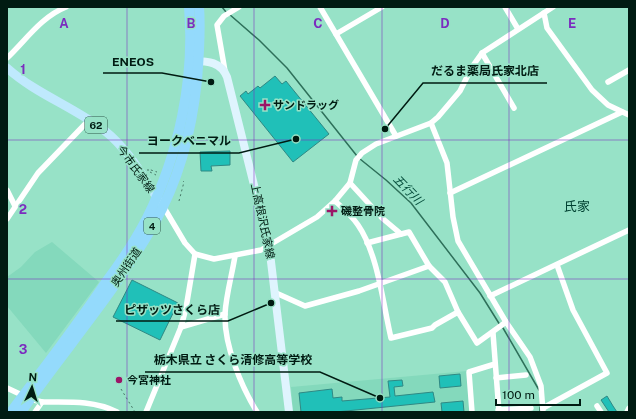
<svg xmlns="http://www.w3.org/2000/svg" width="636" height="419" viewBox="0 0 636 419" font-family="'Public Sans','Noto Sans JP',sans-serif">
<rect width="100%" height="100%" fill="#97e2c7"/>
<g fill="#84d9bc">
<polygon points="52,242 99,282 46,353 7,306 7,277 21,267 35,252"/>
<polygon points="467,371 470,412 293,412 291,387"/>
</g>
<g fill="none" stroke-linecap="round" stroke-linejoin="round">
<g stroke="#2e705a" stroke-width="1.5">
<polyline points="222,7 226,12"/>
<polyline points="229,14 259,40 287,68 357,156"/>
<polyline points="360,159 386,180 411,203 480,293 500,325"/>
<polyline points="503,328 539,390"/>
<polyline points="540,412 540,407"/>
</g>
</g>
<g fill="#20c0b8" stroke="#2f8984">
<polygon points="275,76 282,84 286,81 329,134 293,162 240,96 246,91 248,94 258,86 260,88"/>
<polygon points="230,151 230,165 211,166 212,171 201,171 200,152"/>
<polygon points="132,280 178,303 160,340 113,317"/>
<polygon points="460,374 461,386 440,388 439,376"/>
<polygon points="402,380 403,386 394,387 395,396 433,392 435,402 336,412 301,412 299,393 332,389 333,398 342,397 342,401 390,397 388,381"/>
<polygon points="607,396 613,406 617,412 609,412 601,400"/>
<polygon points="463,401 464,412 442,412 441,403"/>
</g>
<g fill="none" stroke-linecap="round" stroke-linejoin="round">
<g stroke="#467766" stroke-width="1" stroke-dasharray="2 3" stroke-linecap="butt">
<polyline points="148,171 148,169 157,172"/>
<polyline points="150,172 156,175"/>
<polyline points="179,201 184,182 183,181"/>
<polyline points="121,389 135,412"/>
</g>
<g stroke="#fff" stroke-width="5.5">
<polyline points="320,7 396,136"/>
<polyline points="505,7 518,29"/>
<polyline points="544,13 547,28 592,90 608,105 629,115"/>
<polyline points="336,34 382,7"/>
<polyline points="482,53 514,108"/>
<path d="M7 58C26 40 41 17 66 7"/>
<polyline points="225,71 217,25 224,16 239,7"/>
<polyline points="608,82 629,70"/>
<polyline points="431,123 447,163 453,217 458,241 506,322 530,357 541,386 543,412"/>
<polyline points="350,183 382,218 401,234"/>
<polyline points="7,190 15,206"/>
<polyline points="450,193 622,112"/>
<path d="M335 201C343 208 352 216 358 225 378 254 383 304 391 338L432 328 435 325 458 312 477 343 506 322"/>
<polyline points="163,206 185,243 195,254 214,259 261,250 317,217 335,201 350,183 356,160 362,153 376,144 431,123 438,117 460,91 472,67 482,53 553,7"/>
<polyline points="7,219 38,173 89,120"/>
<polyline points="367,243 409,232 429,266"/>
<path d="M235 256C232 275 226 295 225 314 224 345 241 386 257 412"/>
<polyline points="276,293 305,306 359,291 429,266 445,282 458,312"/>
<polyline points="490,296 629,230"/>
<polyline points="181,327 225,314"/>
<polyline points="493,333 499,412"/>
<polyline points="496,378 526,375"/>
<polyline points="7,388 24,396"/>
<polyline points="30,399 42,402 35,412"/>
<path d="M42 402C67 402 94 400 117 412"/>
<polyline points="597,406 601,412"/>
<polyline points="543,408 607,373 573,310 557,265"/>
<polyline points="498,410 531,408"/>
<polyline points="146,412 181,327 186,308 195,254"/>
<polyline points="472,412 469,372 495,364"/>
<polyline points="627,412 629,408"/>
</g>
<path stroke="#dff4fe" stroke-width="8" d="M194 61C208 61 221 62 227 77L269 245 289 412"/>
<path stroke="#bfe9fd" stroke-width="9" d="M7 68C36 94 74 107 105 131 129 150 143 177 160 202"/>
<g stroke="#94dafc" stroke-width="10">
<path d="M11 412C43 369 76 327 106 282 121 262 135 241 147 218 179 154 195 79 189 7"/>
<path d="M21 412C65 349 116 291 154 224 179 180 192 130 197 80 199 55 201 31 199 7"/>
</g>
</g>
<path fill="none" stroke="#7b2cbf" stroke-width="1" stroke-opacity="0.55" d="M127 7V412M254 7V412M382 7V412M509 7V412M7 140H629M7 279H629"/>
<g fill="#9b1567" stroke="#97e2c7" stroke-width="1.5">
<path d="M263 99h4v4h4v4h-4v4h-4v-4h-4v-4h4z"/>
<path d="M330 205h4v4h4v4h-4v4h-4v-4h-4v-4h4z"/>
<circle cx="119" cy="380" r="4"/>
</g>
<g text-anchor="middle" stroke-width="3" stroke-linejoin="round" paint-order="stroke">
<g fill="#97e2c7" stroke="#2d5748" stroke-width="1">
<rect x="85" y="117" width="22" height="16" rx="3"/>
<rect x="144" y="218" width="16" height="16" rx="3"/>
</g>
<g font-size="10" font-weight="bold" fill="#001b12">
<text x="96" y="129">62</text>
<text x="152" y="230">4</text>
</g>
<g font-size="11" font-weight="bold" fill="#001b12" stroke="#97e2c7" text-anchor="start">
<text x="273" y="109">サンドラッグ</text>
<text x="341" y="215">磯整骨院</text>
<text x="127" y="384">今宮神社</text>
</g>
<g font-size="11" fill="#001b12" stroke="#97e2c7">
<text transform="translate(136 169) rotate(54)" y="4">今市氏家線</text>
<text transform="translate(263 221) rotate(78)" y="4">上高根沢氏家線</text>
<text transform="translate(126 267) rotate(-56)" y="4">奥州街道</text>
</g>
<g font-size="12" font-style="italic" fill="#044d3b" stroke="#97e2c7">
<text transform="translate(408 190) rotate(46)" y="4">五行川</text>
</g>
<g font-size="13" fill="#004131" stroke="#97e2c7">
<text x="577" y="211">氏家</text>
</g>
</g>
<g font-size="13" text-anchor="middle" font-weight="bold" fill="#7b2cbf" stroke="#97e2c7" stroke-width="3" stroke-linejoin="round" paint-order="stroke">
<text x="64" y="28">A</text>
<text x="191" y="28">B</text>
<text x="318" y="28">C</text>
<text x="445" y="28">D</text>
<text x="572" y="28">E</text>
<text x="23" y="74">1</text>
<text x="23" y="214">2</text>
<text x="23" y="354">3</text>
</g>
<path fill="none" stroke="#001b12" stroke-width="1.5" d="M211 82L162 73H103M385 129L423 83H547M296 139L239 153H139M271 303L228 321H116M380 398L320 372H145"/>
<g fill="#001b12" stroke="#97e2c7" stroke-width="1.5">
<circle cx="211" cy="82" r="4"/>
<circle cx="385" cy="129" r="4"/>
<circle cx="296" cy="139" r="4"/>
<circle cx="271" cy="303" r="4"/>
<circle cx="380" cy="398" r="4"/>
</g>
<g font-size="12" text-anchor="middle" font-weight="bold" fill="#001b12" stroke="#97e2c7" stroke-width="3" stroke-linejoin="round" paint-order="stroke">
<text x="133" y="66">ENEOS</text>
<text x="485" y="75">だるま薬局氏家北店</text>
<text x="189" y="145">ヨークベニマル</text>
<text x="172" y="314">ピザッツさくら店</text>
<text x="233" y="364">栃木県立 さくら清修高等学校</text>
</g>
<rect width="636" height="419" fill="none" stroke="#001b12" stroke-width="16"/>
<g transform="translate(32 387) rotate(4)" stroke="#97e2c7" stroke-width="3" paint-order="stroke">
<path d="M0-3L7 15L0 10L-7 15Z" fill="#001b12"/>
<text y="-6" font-size="11" font-weight="bold" text-anchor="middle" fill="#001b12">N</text>
</g>
<path d="M496 399v6h84v-6" fill="none" stroke="#001b12" stroke-width="2"/>
<text x="502" y="399" font-size="12" fill="#001b12" stroke="#97e2c7" stroke-width="3" paint-order="stroke">100 m</text>
</svg>
